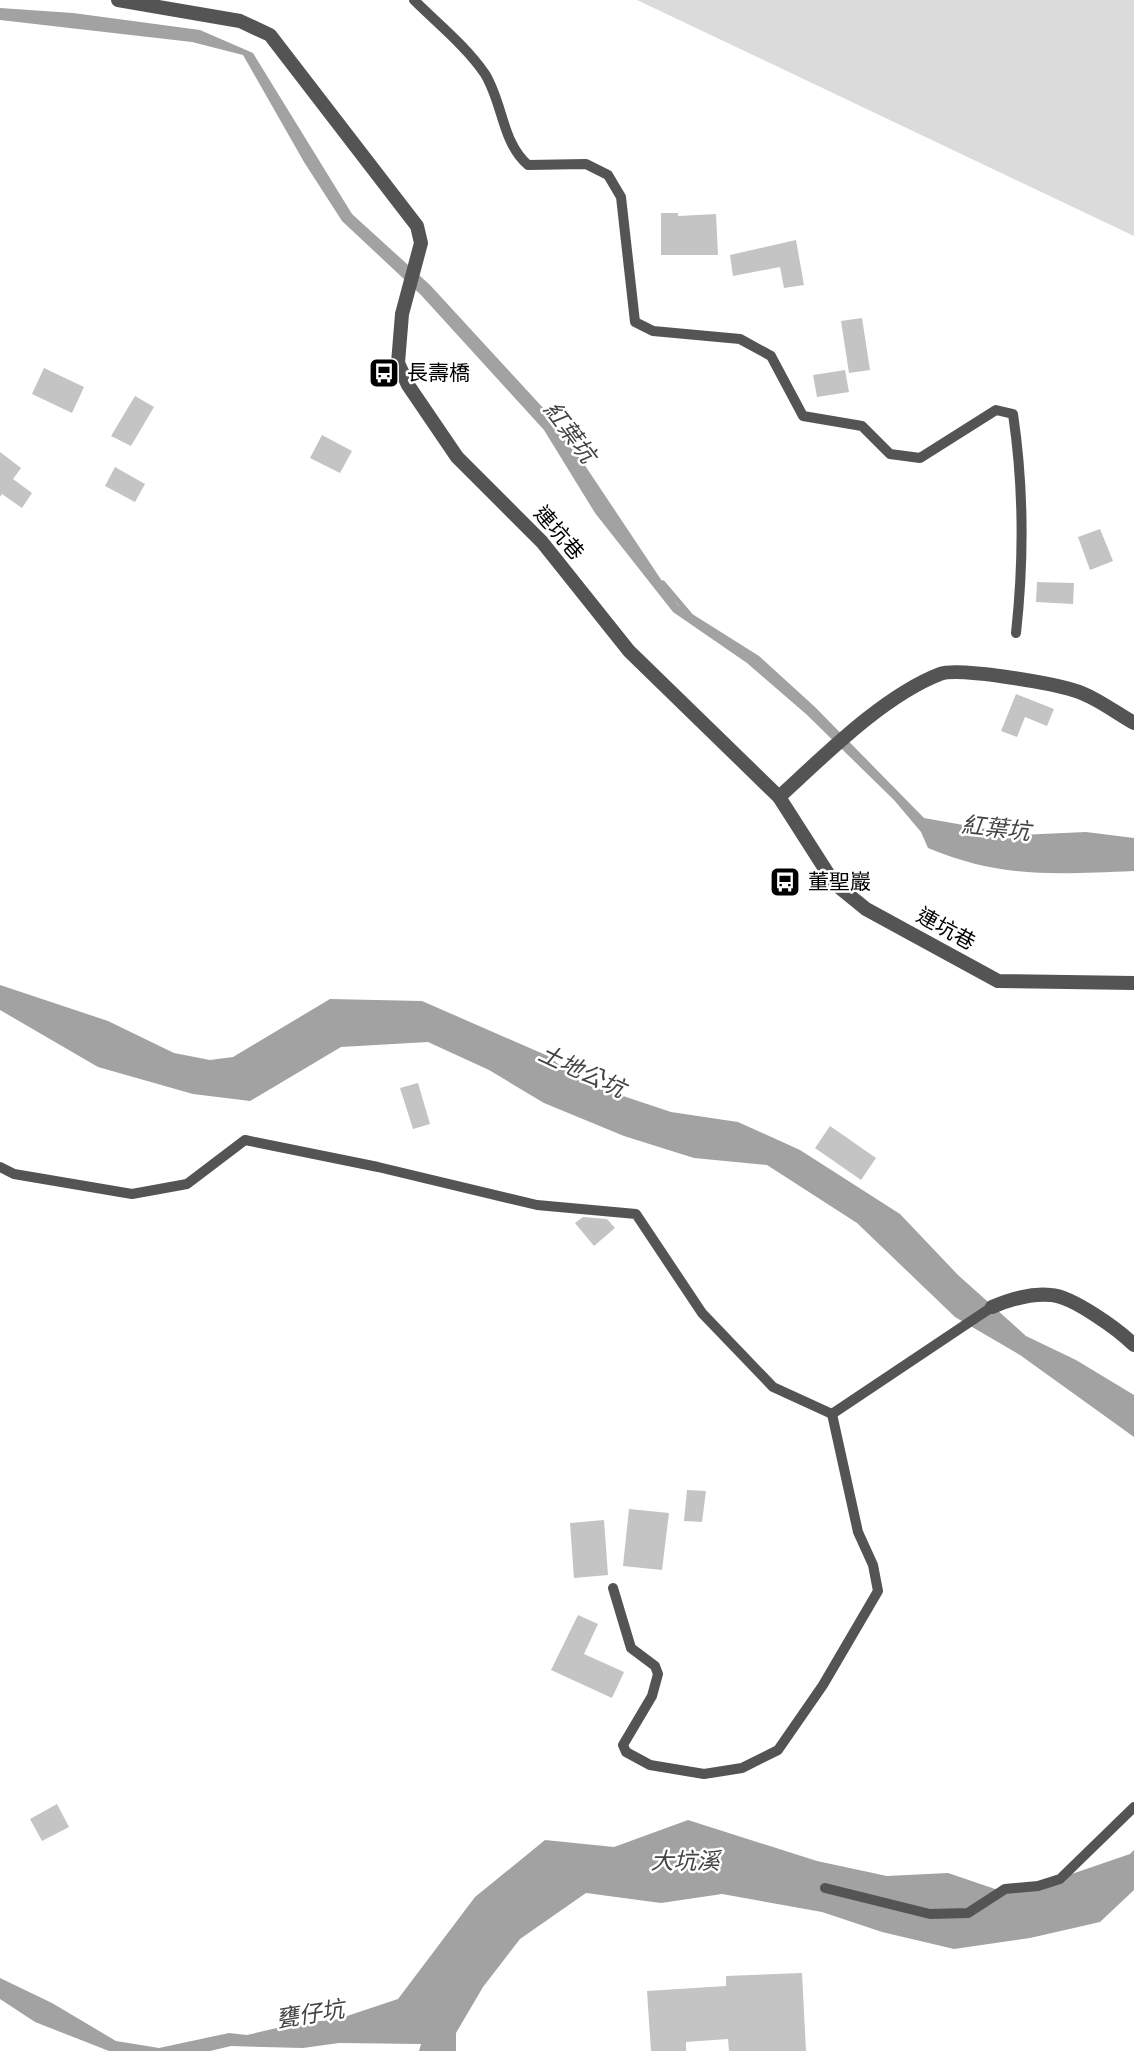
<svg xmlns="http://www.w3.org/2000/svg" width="1134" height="2051" viewBox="0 0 1134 2051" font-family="Rubik,'Noto Sans TC',sans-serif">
<rect width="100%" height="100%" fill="#fff"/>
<polygon fill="#dbdbdb" points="637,0 1134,0 1134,236"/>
<g fill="#a2a2a2">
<path d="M0 8 73 13 200 30 253 53 352 214 430 285 556 422 678 605 759 656 815 707 924 818 1019 835 1086 832 1134 838V871C1056 874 1002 879 928 848L921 832 894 800 806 714 747 663 673 612 595 513 544 430 421 295 342 221 304 162 243 55 192 42 0 20Z"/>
<polygon points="0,985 108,1021 174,1053 210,1060 233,1057 330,999 422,1001 548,1056 581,1082 671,1112 738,1122 800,1150 900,1214 958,1275 1026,1336 1076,1360 1134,1395 1134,1437 1020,1355 955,1317 857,1223 767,1165 694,1158 624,1136 544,1103 489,1070 428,1042 341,1047 250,1101 193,1094 98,1067 0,1010"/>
<polygon points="688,1820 817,1861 887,1876 948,1873 1001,1891 1060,1878 1130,1854 1134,1850 1134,1890 1100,1922 1030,1938 954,1949 882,1932 822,1912 722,1894 661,1903 586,1893 520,1939 483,1987 456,2033 456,2051 419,2051 421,2044 339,2043 303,2048 231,2046 210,2051 109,2051 35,2022 0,1999 0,1978 52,2003 116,2041 159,2048 229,2033 247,2035 294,2024 338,2019 398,1999 475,1897 545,1840 614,1847"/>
</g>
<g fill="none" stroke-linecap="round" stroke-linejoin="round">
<polyline stroke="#a2a2a2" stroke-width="5" points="663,583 691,616"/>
</g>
<g fill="#c4c4c4">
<polygon points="661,213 678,213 678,216 716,214 718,255 661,255"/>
<polygon points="796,240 804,285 784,288 780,267 733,276 730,255"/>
<polygon points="862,318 870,370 849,373 841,321"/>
<polygon points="44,368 84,387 72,413 32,394"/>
<polygon points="845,370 849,392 817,397 813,375"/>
<polygon points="135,396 154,407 131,446 111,436"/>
<polygon points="322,435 352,451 340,473 310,458"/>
<polygon points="0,452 21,468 13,479 32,493 22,508 2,494 0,497"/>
<polygon points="115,467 145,484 135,502 105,486"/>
<polygon points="1100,529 1113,561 1090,570 1078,537"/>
<polygon points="1037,582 1074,583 1073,604 1036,602"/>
<polygon points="1016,694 1054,709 1047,726 1025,717 1017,737 1001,731"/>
<polygon points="418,1083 430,1124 413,1129 400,1088"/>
<polygon points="830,1126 876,1158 861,1180 815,1148"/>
<polygon points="583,1217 607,1219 615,1228 594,1246 575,1223"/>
<polygon points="687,1490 706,1491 702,1522 684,1521"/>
<polygon points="629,1509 669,1513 662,1570 623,1566"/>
<polygon points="604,1520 608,1575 574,1578 570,1523"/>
<polygon points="578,1615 598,1624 584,1654 624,1672 612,1698 551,1670"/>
<polygon points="57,1804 69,1827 42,1841 30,1819"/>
<polygon points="802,1973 806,2051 729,2051 728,2039 686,2042 686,2051 651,2051 647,1991 726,1986 726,1976"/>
</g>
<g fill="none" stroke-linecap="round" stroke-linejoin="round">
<g stroke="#545454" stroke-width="10">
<path d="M414 0C437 23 467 47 485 74 503 103 502 143 528 165L586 164 608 175 621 197 635 322 653 331 740 339 771 356 803 416 862 426 890 454 920 458 996 410 1013 414C1024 488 1024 560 1016 633"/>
<polyline points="0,1167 14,1174 132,1194 187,1184 245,1140 378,1167 537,1205 636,1214 702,1313 773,1387 832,1414"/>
<polyline points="613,1588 631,1648 655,1666 658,1674 652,1696 623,1745 626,1752 650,1765 704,1774 742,1768 778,1750 823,1685 878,1591 873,1565 858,1532 832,1414 992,1307"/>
<polyline points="825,1888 930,1914 968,1913 1005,1889 1038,1886 1060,1879 1134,1807"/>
</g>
<g stroke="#545454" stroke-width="14">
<polyline points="118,0 240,21 270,35 417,226 421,243 402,314 398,363 408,385 457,457 542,542 629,651 779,797 834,883 866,909 998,981 1134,983"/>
<path d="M779 797C824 756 883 696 940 674 959 667 1050 683 1073 690 1094 696 1115 712 1134 723"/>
<path d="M992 1307C1011 1299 1030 1293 1051 1295 1072 1296 1119 1330 1134 1345"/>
</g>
</g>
<defs>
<g id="bus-square" transform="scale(1.575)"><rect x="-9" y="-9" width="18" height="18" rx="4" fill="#000" stroke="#fff"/><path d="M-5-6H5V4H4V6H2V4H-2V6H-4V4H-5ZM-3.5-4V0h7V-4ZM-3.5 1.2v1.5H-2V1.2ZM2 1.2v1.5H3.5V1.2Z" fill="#fff"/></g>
</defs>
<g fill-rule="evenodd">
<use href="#bus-square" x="384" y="373"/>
<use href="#bus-square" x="785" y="882"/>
</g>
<g text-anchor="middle" stroke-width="5" stroke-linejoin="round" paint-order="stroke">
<g font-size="21" fill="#000" stroke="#fff" text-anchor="start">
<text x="407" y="380">長壽橋</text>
<text x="808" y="889">董聖巖</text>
</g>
<g font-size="21" fill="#000" stroke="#fff">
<text transform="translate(559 533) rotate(49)" y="7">連坑巷</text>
<text transform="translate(946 929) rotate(29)" y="7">連坑巷</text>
</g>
<g font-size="23" font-style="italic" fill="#434343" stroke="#fff">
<text transform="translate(570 432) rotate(53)" y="8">紅葉坑</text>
<text transform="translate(996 828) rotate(6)" y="8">紅葉坑</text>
<text transform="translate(582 1071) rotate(25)" y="8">土地公坑</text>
<text x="685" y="1869">大坑溪</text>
<text transform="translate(310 2014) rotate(-9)" y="8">甕仔坑</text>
</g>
</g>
</svg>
